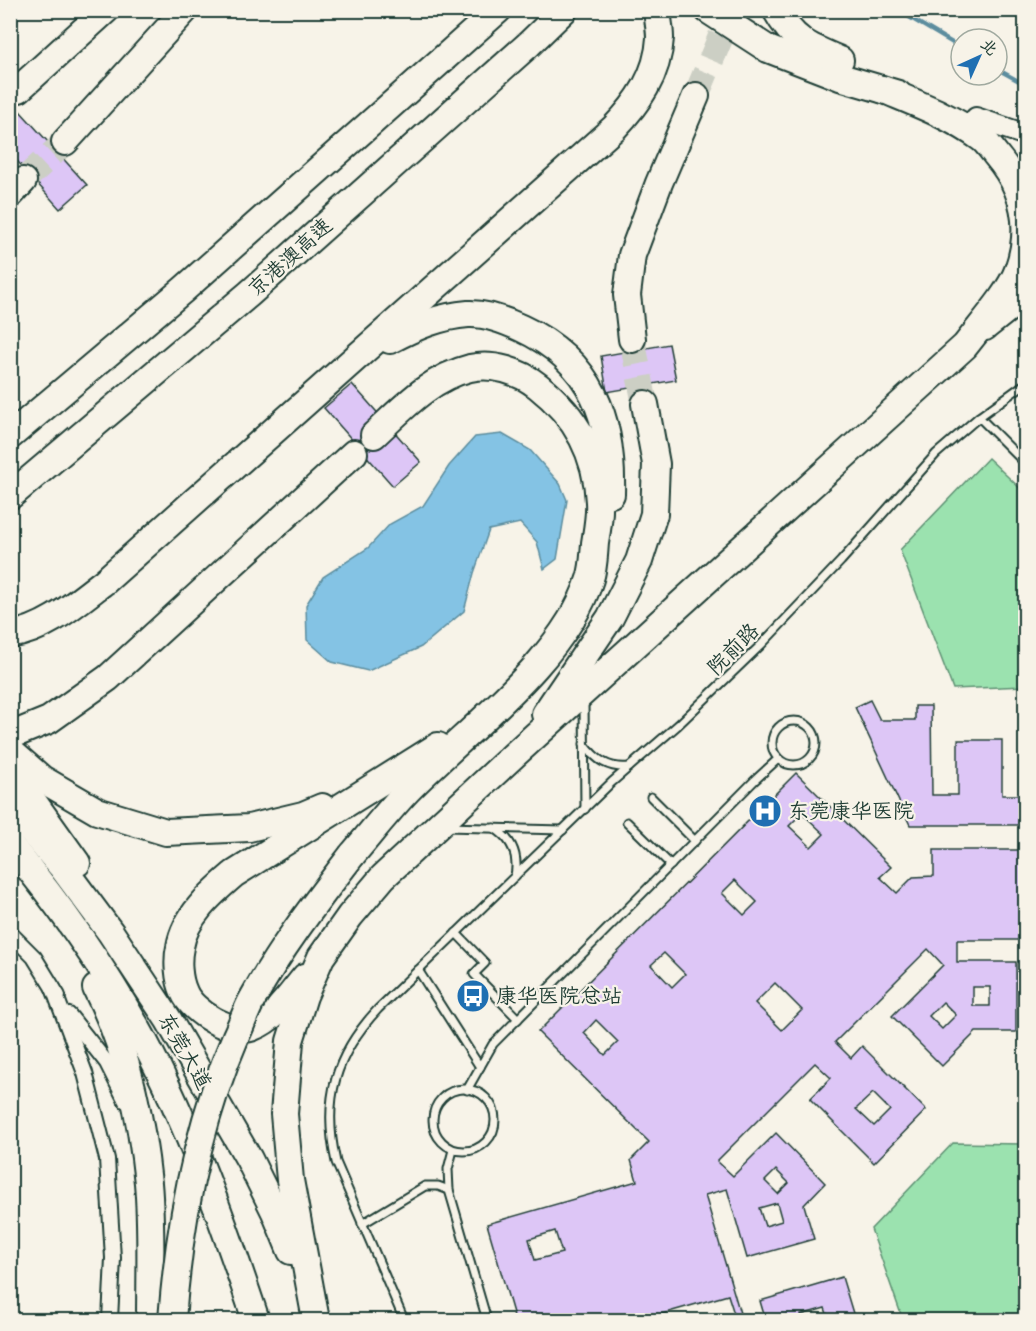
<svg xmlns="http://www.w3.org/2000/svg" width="1036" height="1331" viewBox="0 0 1036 1331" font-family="Itim,'LXGW WenKai TC',sans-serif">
<rect width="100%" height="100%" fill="#f7f3e8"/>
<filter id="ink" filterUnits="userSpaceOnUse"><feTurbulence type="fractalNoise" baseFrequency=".0167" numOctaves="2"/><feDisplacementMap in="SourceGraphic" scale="12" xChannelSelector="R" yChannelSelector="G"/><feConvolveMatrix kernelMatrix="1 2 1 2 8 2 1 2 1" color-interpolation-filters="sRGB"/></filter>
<g filter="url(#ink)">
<g fill="#9be2af" stroke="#5d9072" stroke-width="1.5">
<polygon points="988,458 1025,493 1025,686 953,689 900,550"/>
<polygon points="953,1143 1025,1144 1025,1320 903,1320 871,1229"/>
</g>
<polygon fill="#84c3e4" stroke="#5c8d9e" stroke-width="1.5" points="502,434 530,450 560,484 567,500 557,559 544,569 537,542 520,523 489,530 474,573 464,611 421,647 368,671 332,662 307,640 306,605 323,577 368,548 390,524 423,506 449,466 475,437"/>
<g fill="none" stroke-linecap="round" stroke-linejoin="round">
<g stroke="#5c8d9e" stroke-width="4">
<polyline points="897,10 961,48"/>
<polyline points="997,69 1026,85"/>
</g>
</g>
<g fill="#ddc6f6" stroke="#1f3d34" stroke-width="1.5" fill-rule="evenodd">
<polygon points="10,100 87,185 60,209 10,153"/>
<polygon points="669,344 676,380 607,392 601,356"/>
<polygon points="352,384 421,462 393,486 324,408"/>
<polygon points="870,700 880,720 915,720 915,706 931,706 932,795 958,795 958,740 1002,740 1002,795 1026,795 1026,825 910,825 855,707"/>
<path d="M796 773 891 867 880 877 897 893 913 877 934 876V850H1026V940H957V962H1016V1032H976L942 1066 892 1016 943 965 928 949 835 1042 851 1058 862 1046 926 1110 874 1163 810 1099 831 1078 815 1063 717 1161 733 1176 776 1133 825 1183 804 1205 814 1239 747 1258 727 1189 705 1195 742 1320H736L728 1295 641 1320H515L487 1224 637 1181 631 1160 649 1142 538 1032ZM802 813 824 834 811 847 789 826ZM735 880 757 902 744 915 722 893ZM664 953 685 974 672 987 651 965ZM775 983 802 1010 782 1030 755 1003ZM973 987H990V1006H973ZM943 1002 956 1015 942 1029 929 1016ZM596 1020 618 1042 605 1055 584 1033ZM873 1093 890 1110 874 1126 856 1109ZM776 1170 789 1183 778 1194 765 1181ZM777 1203 782 1221 765 1226 759 1208ZM555 1231 562 1253 535 1260 529 1239Z"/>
<polygon points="842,1277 855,1320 829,1320 825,1308 801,1315 803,1320 757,1320 765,1318 760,1301"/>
</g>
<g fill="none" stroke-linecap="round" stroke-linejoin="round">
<g stroke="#cccfc4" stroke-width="26" stroke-dasharray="26 13" stroke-linecap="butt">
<polyline points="696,96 732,10"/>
<polyline points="23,181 65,142"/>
<polyline points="632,339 645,404"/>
</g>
<g stroke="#1f3d34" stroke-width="11">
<g id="lane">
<polyline points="979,417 1026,464"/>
<polyline points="584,700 585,809"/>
<circle cx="794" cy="743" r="22"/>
<path d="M584 744C596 760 609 769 629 767"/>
<polyline points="651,797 695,841"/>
<polyline points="627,822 671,865"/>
<polyline points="446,827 563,830"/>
<path d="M494 828C512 839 519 855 515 876"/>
<polyline points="456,933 485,963 474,974 518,1019"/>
<polyline points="418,970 480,1067"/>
<circle cx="464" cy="1120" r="31"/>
<polyline points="467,1090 493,1044 754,781 778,759"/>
<polyline points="453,1150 448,1169 449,1190 487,1320"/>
<polyline points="362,1224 425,1186 438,1186 449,1190"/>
<path d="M404 1320 336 1162C322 1100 335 1055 378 1009L612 782 678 725 761 645 841 561 936 454 979 417 1026 383"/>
</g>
</g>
<g stroke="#1f3d34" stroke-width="18">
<g id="street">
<polyline points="10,933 34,957 58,996"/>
<polyline points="53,988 85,1073 107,1159 113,1258 110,1320"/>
<polyline points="69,1015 107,1063 126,1101"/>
</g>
</g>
<g stroke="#1f3d34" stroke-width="24">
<g id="secondary">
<polyline points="976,118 1026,135"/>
<polyline points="986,330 1026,298"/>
</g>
</g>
<g stroke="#1f3d34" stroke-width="30">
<g id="highway">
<polyline points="708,10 768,49 840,77 898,94"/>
<path d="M776 10C793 41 809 47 840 60"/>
<polyline points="19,89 106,10"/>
<polyline points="65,142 185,10"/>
<polyline points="10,195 23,181"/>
<polyline points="632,339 627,295 632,255 659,183 696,96"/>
<path d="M390 340C415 327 440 316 468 314 486 313 506 321 521 328 593 361 613 420 611 494"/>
<polyline points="10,436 183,290 498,10"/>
<polyline points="10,496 249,294 529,44 564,10"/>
<path d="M10 635C47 629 76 603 105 581L614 128C638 103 658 75 660 38 660 29 658 20 657 10"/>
<polyline points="545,714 610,618 639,561 654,514 656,464 645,404"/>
<polyline points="10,736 49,720 108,678 354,453"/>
<polyline points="10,751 42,779 97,811 166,832 249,828 303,815 322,807"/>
<polyline points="10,769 77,863"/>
<polyline points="10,806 62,867 111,933 168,1019 249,1159 275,1212 291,1251"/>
<path d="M10 845C59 904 105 969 142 1037 190 1127 224 1224 256 1320"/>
<path d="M352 855C370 834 388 811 408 790 466 731 565 659 590 579 594 567 594 554 595 543 597 530 600 515 599 502 597 454 575 415 538 386 519 371 493 363 470 368 430 378 403 408 374 435"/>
<path d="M305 977C290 995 276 1018 253 1027 232 1036 192 1012 184 992 178 979 177 960 180 947 185 916 212 893 234 874L438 746"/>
<path d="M96 988C127 1048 141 1116 148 1183 152 1226 150 1276 150 1320"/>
<path d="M316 1320 290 1180 284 1114 290 1041 304 996 321 957 350 916 383 877 514 755 965 346C980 326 1010 293 1018 270 1033 228 1025 189 996 155 991 149 987 142 981 138 951 116 915 103 882 89"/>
</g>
</g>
<use href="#lane" stroke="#f7f3e8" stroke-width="7"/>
<use href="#street" stroke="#f7f3e8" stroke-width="14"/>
<use href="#secondary" stroke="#f7f3e8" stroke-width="20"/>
<use href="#highway" stroke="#f7f3e8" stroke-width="26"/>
<g stroke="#1f3d34" stroke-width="30" stroke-linecap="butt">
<path id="highway-bridge" d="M172 1320C179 1223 197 1126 236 1036 242 1024 246 1010 253 998 281 947 316 902 352 855"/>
</g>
<use href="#highway-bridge" stroke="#f7f3e8" stroke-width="26"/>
</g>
</g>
<defs>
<g id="hospital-disc" transform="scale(1.725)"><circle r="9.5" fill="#1f6fb2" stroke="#f7f3e8"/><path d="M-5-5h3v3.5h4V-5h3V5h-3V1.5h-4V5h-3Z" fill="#fff"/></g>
<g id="bus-disc" transform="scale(1.725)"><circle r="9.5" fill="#1f6fb2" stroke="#f7f3e8"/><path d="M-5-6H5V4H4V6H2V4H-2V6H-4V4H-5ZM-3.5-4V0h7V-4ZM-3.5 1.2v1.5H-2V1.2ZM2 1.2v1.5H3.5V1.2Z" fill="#fff"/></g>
</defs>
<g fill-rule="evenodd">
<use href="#hospital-disc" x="765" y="811"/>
<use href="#bus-disc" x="473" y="996"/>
</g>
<g text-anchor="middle" stroke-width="4.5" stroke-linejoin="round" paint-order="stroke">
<g font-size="21" fill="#1f3d34" stroke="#f7f3e8">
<text transform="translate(290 257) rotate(-42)" y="7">京港澳高速</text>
<text transform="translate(733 649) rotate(-45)" y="7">院前路</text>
<text transform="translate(185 1051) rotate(60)" y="7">东莞大道</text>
</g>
<g font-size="21" fill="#1f3d34" stroke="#f7f3e8" text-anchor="start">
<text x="788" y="818">东莞康华医院</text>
<text x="496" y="1003">康华医院总站</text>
</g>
</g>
<rect width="1036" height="1331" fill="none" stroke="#f7f3e8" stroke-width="36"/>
<rect x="18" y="18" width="1000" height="1295" fill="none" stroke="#1f3d34" stroke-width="2" filter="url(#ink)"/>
<g transform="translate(979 57) rotate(45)"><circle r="28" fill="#f7f3e8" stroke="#a1aaa0" stroke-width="1.5"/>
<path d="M0-4.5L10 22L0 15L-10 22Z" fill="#1f6fb2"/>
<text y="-9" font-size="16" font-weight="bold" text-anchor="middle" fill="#1f3d34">北</text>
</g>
</svg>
